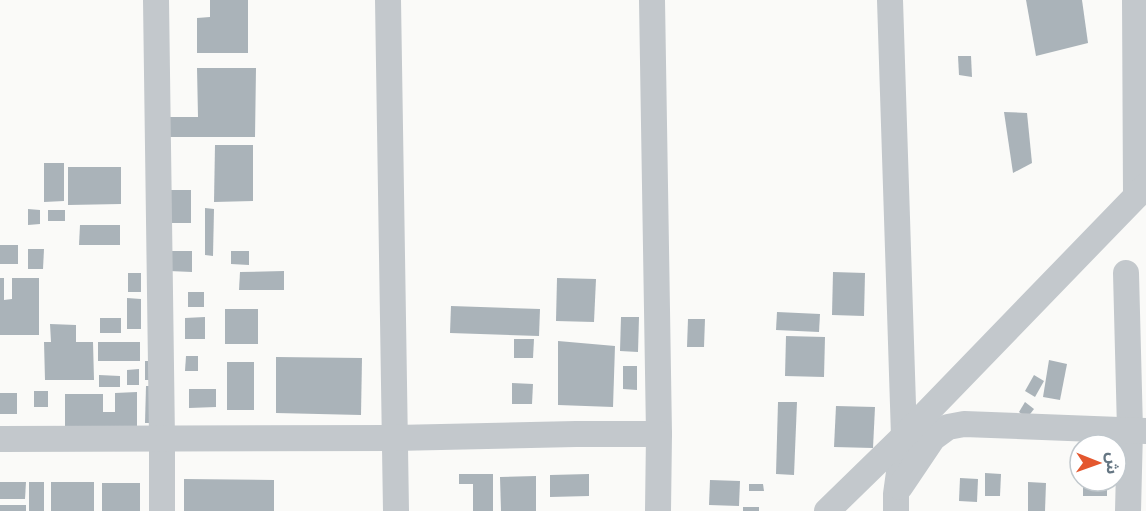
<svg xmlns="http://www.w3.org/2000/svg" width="1146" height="511" viewBox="0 0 1146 511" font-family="'PT Sans','Noto Sans Arabic',sans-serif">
<rect width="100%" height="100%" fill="#fafaf8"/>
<g fill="#aab3b9">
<polygon points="210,0 248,0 248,53 197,53 197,18 210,17"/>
<polygon points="1026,0 1082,0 1088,43 1036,56"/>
<polygon points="958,56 971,56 972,77 959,75"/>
<polygon points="197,68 256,68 255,137 167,137 167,117 198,117"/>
<polygon points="1004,112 1027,113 1032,163 1013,173"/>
<polygon points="215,145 253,145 253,201 214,202"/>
<polygon points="44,163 64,163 64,201 44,202"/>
<polygon points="68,167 121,167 121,204 68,205"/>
<rect x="169" y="190" width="22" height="33"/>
<polygon points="205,208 214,209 213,256 205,255"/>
<polygon points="28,209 40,210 40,224 28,225"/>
<rect x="48" y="210" width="17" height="11"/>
<polygon points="80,225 120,225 120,245 79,245"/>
<rect x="0" y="245" width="18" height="19"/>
<polygon points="28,249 44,249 43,269 28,269"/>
<polygon points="170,251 192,251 192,272 169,271"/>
<polygon points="231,251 249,251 249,265 231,264"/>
<polygon points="284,271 284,290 239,290 240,272"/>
<polygon points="833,272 865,273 864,316 832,315"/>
<rect x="128" y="273" width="13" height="19"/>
<polygon points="0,278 4,278 4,300 12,299 12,278 39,278 39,335 0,335"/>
<polygon points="557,278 596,279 594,322 556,321"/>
<rect x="188" y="292" width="16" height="15"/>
<polygon points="127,298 141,299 141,329 127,329"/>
<polygon points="451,306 540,309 539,336 450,333"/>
<rect x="225" y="309" width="33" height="35"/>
<polygon points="777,312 820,314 819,332 776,330"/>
<polygon points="205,317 205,339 185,339 185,318"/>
<polygon points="621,317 639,317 638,352 620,351"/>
<rect x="100" y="318" width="21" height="15"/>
<polygon points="688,319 705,319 704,347 687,347"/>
<polygon points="50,324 76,325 76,342 93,342 94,380 45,380 44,342 51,342"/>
<polygon points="786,336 825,337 824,377 785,376"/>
<polygon points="514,339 534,339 533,358 514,358"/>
<polygon points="558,341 615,346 613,407 558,405"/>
<rect x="98" y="342" width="42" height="19"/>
<polygon points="186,356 198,356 198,371 185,371"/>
<polygon points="276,357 362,358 361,415 276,413"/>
<polygon points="1049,360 1067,364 1060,400 1043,397"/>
<rect x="145" y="361" width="7" height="19"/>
<rect x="227" y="362" width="27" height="48"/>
<polygon points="623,366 637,366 637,390 623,389"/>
<polygon points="139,369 139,385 127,385 127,370"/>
<polygon points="99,375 120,376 120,387 99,387"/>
<polygon points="1034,375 1044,381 1035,397 1025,391"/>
<polygon points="512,383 533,384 532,404 512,404"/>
<polygon points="146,386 152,386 159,423 145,423"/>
<polygon points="189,389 216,389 216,407 189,408"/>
<rect x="34" y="391" width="14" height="16"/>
<polygon points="137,392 137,427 65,427 65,394 103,394 103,412 115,412 115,393"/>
<rect x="0" y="393" width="17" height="21"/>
<polygon points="778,402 797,402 794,475 776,474"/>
<polygon points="1025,402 1034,409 1027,418 1019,412"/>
<polygon points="836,406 875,407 873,448 834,447"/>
<polygon points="985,473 1001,474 1000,496 985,496"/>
<polygon points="459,474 493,474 493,511 473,511 473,484 459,484"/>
<polygon points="589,474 589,496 550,497 550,475"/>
<polygon points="536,476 536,511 501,511 500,477"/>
<polygon points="960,478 978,479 977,502 959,501"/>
<polygon points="184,479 274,480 274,511 184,511"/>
<polygon points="710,480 740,481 739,506 709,505"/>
<rect x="1083" y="481" width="24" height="15"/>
<polygon points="0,482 26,482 25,499 0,499"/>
<rect x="29" y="482" width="15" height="29"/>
<rect x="51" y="482" width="43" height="29"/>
<polygon points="1028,482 1046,483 1045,511 1028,511"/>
<rect x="102" y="483" width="38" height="28"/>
<polygon points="749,484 763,484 764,491 749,491"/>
<rect x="0" y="505" width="26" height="6"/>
<rect x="743" y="507" width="16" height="4"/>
</g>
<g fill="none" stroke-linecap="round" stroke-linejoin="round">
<g stroke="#c3c8cc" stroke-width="26">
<polyline points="156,0 162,439 162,511"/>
<polyline points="388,0 396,511"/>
<polyline points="652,0 659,434"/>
<polyline points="890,0 904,436 896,494 896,511"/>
<polyline points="1135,0 1136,196"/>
<polyline points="1126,273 1130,430 1128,511"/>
<polyline points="0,439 395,438 576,434 659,434 658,511"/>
<polyline points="900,487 933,438 948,427 964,424 1146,431"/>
<polyline points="827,511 904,436 1146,186"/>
</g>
</g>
<g transform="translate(1098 463) rotate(91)"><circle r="28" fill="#ffffff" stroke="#c1c8cd" stroke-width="1.5"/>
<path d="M0-4.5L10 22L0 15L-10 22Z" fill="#e4572e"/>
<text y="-9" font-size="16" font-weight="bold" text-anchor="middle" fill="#657683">ش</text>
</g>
</svg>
